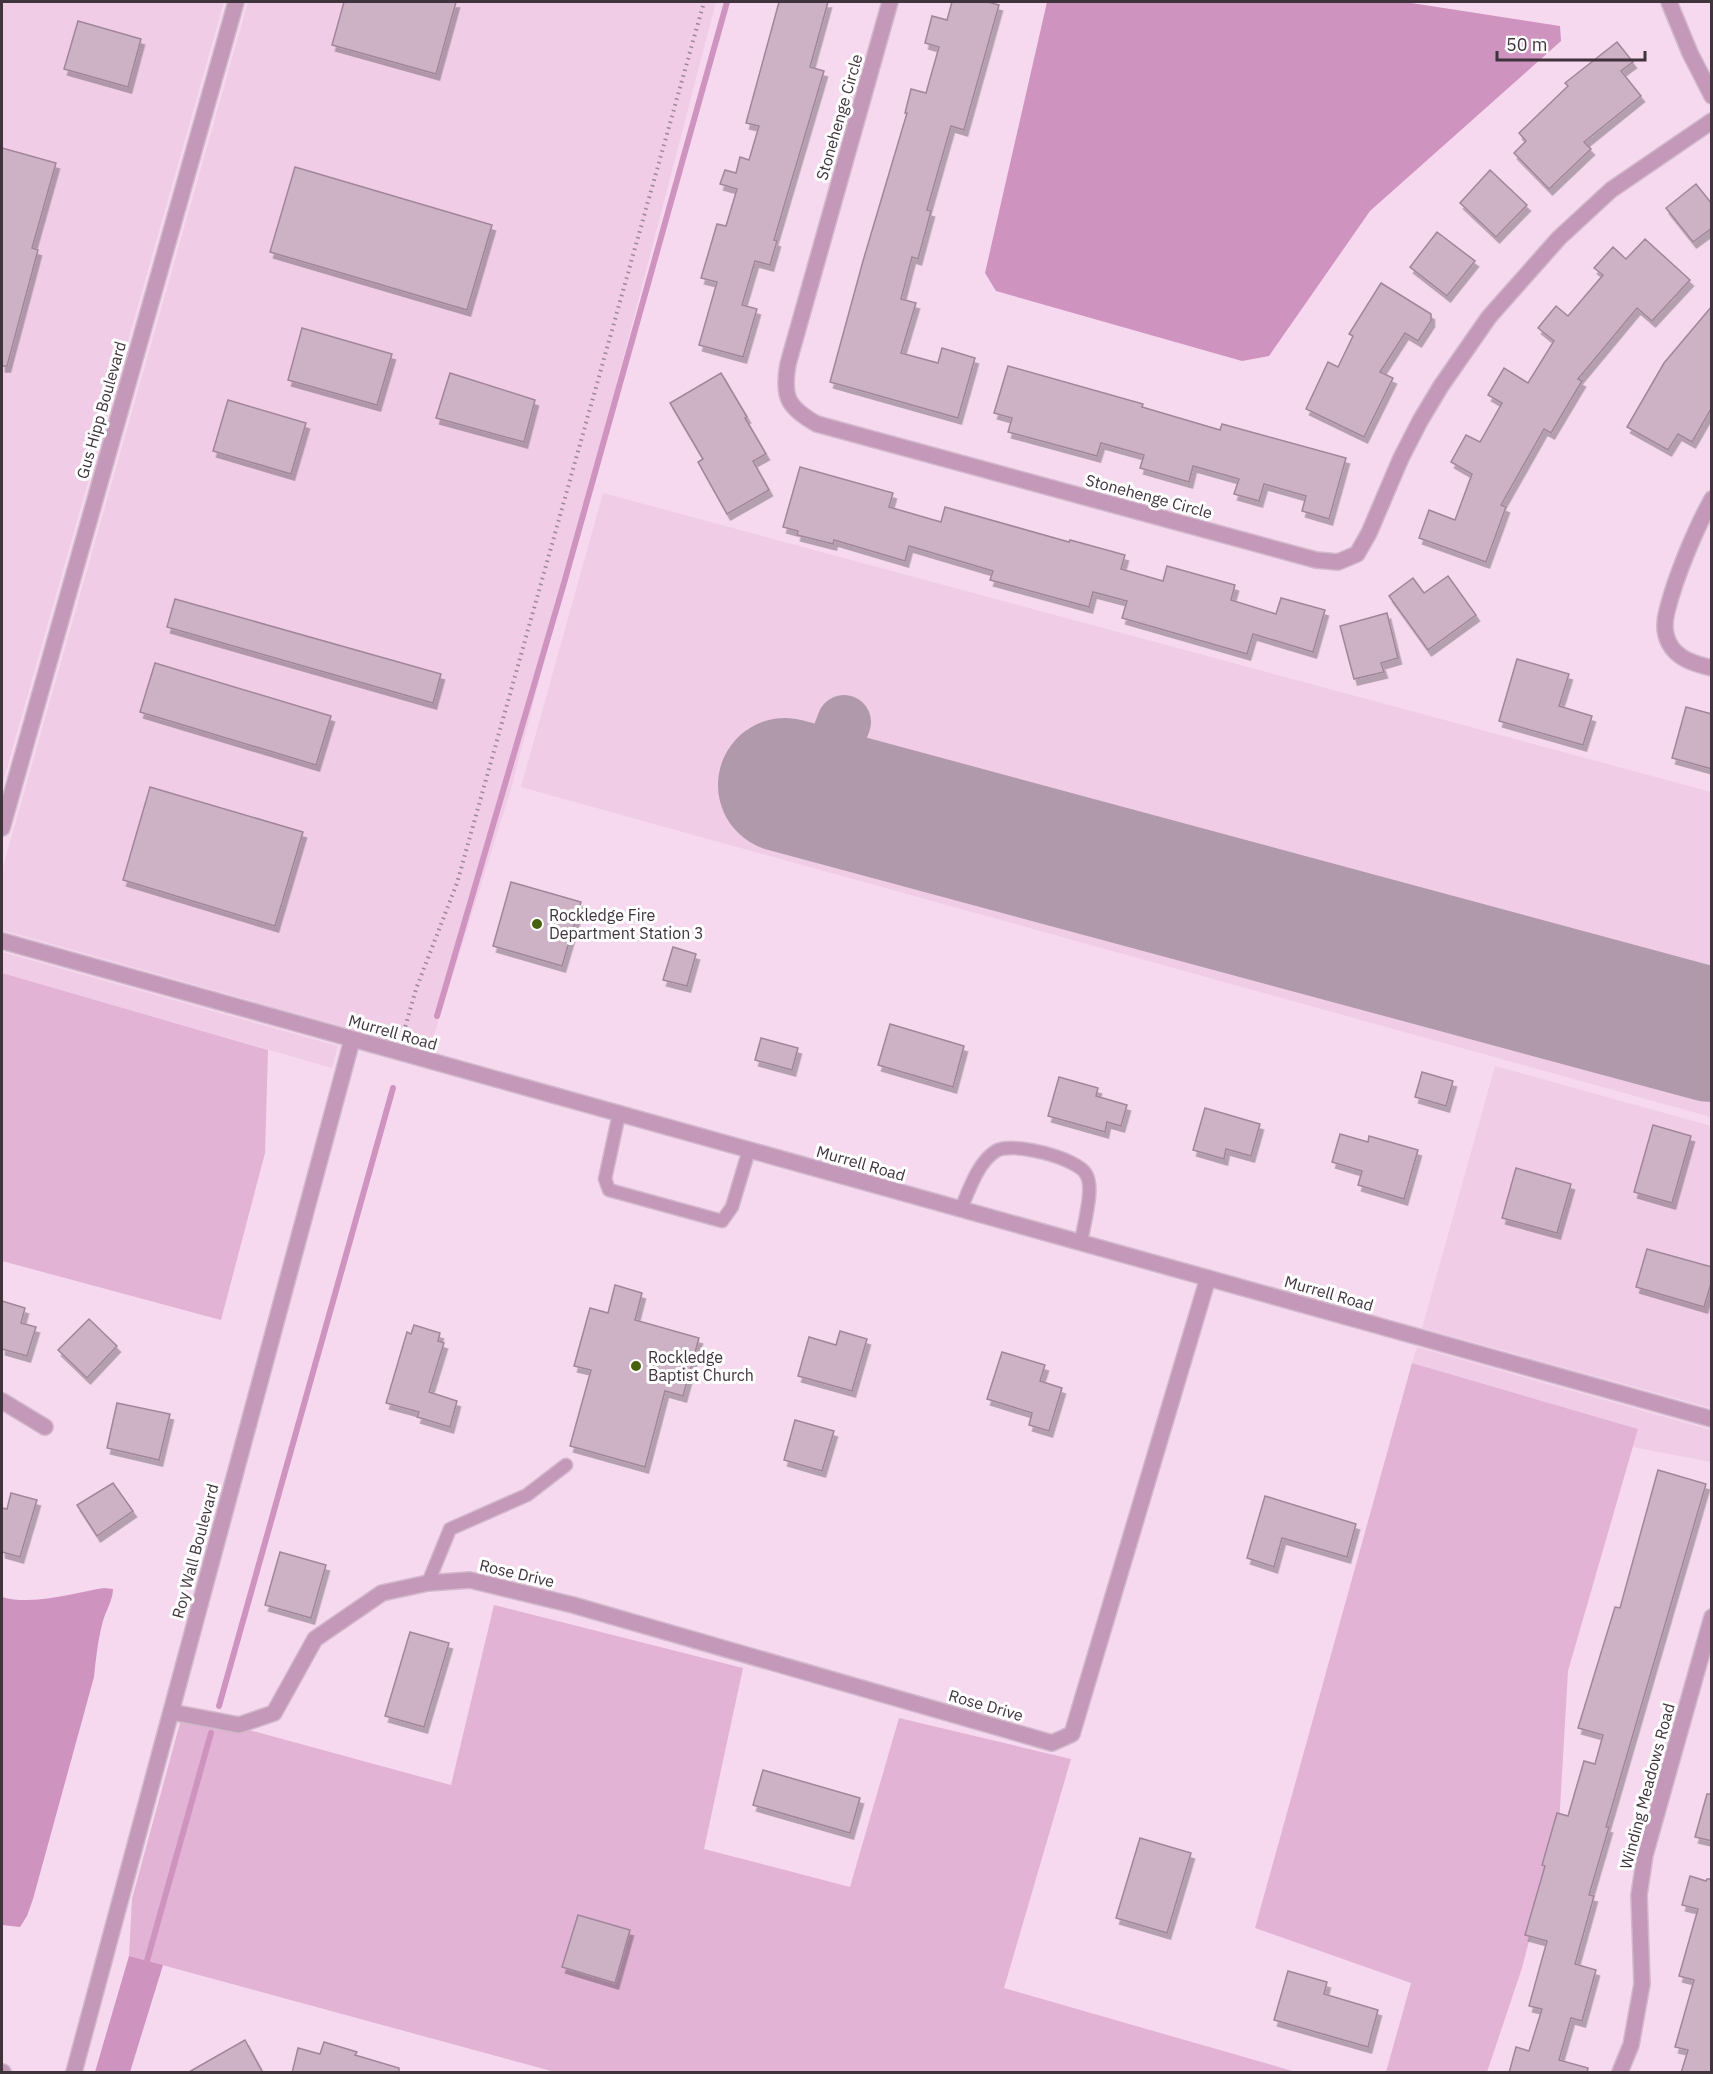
<svg xmlns="http://www.w3.org/2000/svg" width="1713" height="2074" viewBox="0 0 1713 2074" font-family="'IBM Plex Sans',sans-serif">
<defs>
<filter id="shadow"><feDropShadow dx="3.5" dy="6" stdDeviation="0" flood-color="#0004"/></filter>
</defs>
<rect width="100%" height="100%" fill="#f6d9ee"/>
<g fill="#f0cce6">
<polygon points="2,2 224,2 2,786"/>
<polygon points="248,2 716,2 511,789 429,1051 2,930 2,870"/>
<polygon points="603,493 1711,792 1711,1117 521,787"/>
<polygon points="2,952 338,1046 332,1068 2,973"/>
<polygon points="1495,1066 1711,1126 1711,1408 1422,1328"/>
<polygon points="1417,1347 1711,1430 1711,1462 1633,1447 1638,1429 1412,1363"/>
</g>
<g fill="#e2b3d5">
<polygon points="2,973 268,1050 265,1153 221,1320 2,1261"/>
<polygon points="1412,1363 1638,1429 1568,1671 1559,1826 1522,1968 1487,2072 1386,2072 1411,1983 1255,1928"/>
<polygon points="494,1605 743,1668 704,1849 850,1887 899,1718 1071,1759 1004,1988 1296,2072 555,2072 129,1956 132,1899 183,1712 451,1785"/>
</g>
<g fill="#cf93c0">
<polygon points="1047,2 1405,2 1560,26 1561,41 1370,211 1269,356 1242,361 996,291 985,273"/>
<path d="M104 1588 113 1589C113 1600 106 1610 103 1621 98 1639 96 1658 94 1677L33 1899 27 1916 20 1927 2 1925V1597C32 1606 73 1593 104 1588Z"/>
<polygon points="129,1956 163,1965 130,2072 95,2072"/>
</g>
<g fill="none" stroke-linecap="round" stroke-linejoin="round">
<g stroke="#cf93c0" stroke-width="6">
<polyline points="437,1016 564,583 727,2"/>
<polyline points="219,1706 393,1088"/>
<polyline points="145,1968 211,1733"/>
</g>
<polyline stroke="#b099aa" stroke-width="54" points="817,794 844,722"/>
<polyline stroke="#b099aa" stroke-width="134" points="785,785 1712,1035"/>
</g>
<g fill="#cdb1c5" stroke="#a1869a" stroke-width="1.5" filter="url(#shadow)">
<polygon points="344,2 456,2 436,74 332,45"/>
<polygon points="779,2 828,2 810,67 824,71 774,240 777,241 770,265 755,261 742,305 757,309 743,357 699,345 717,282 701,278 717,224 726,226 737,189 720,184 725,170 736,173 740,157 749,160 759,126 746,123"/>
<polygon points="952,2 988,2 999,5 964,130 951,126 927,210 931,211 918,259 912,257 901,299 916,303 901,353 938,363 942,348 975,358 958,418 830,382 863,261 907,113 905,113 911,89 926,93 939,47 925,43 932,16 947,20"/>
<polygon points="78,21 141,39 128,87 64,69"/>
<polygon points="1617,42 1633,62 1621,71 1641,96 1584,142 1591,149 1549,189 1514,153 1526,141 1519,133 1568,86 1565,83"/>
<polygon points="2,148 56,163 32,248 38,250 7,366 2,366"/>
<polygon points="295,167 492,225 467,310 270,252"/>
<polygon points="1490,170 1527,205 1496,237 1460,203"/>
<polygon points="1696,184 1712,204 1712,228 1693,242 1666,208"/>
<polygon points="1437,232 1475,261 1447,296 1410,267"/>
<polygon points="1645,239 1690,280 1652,321 1637,308 1578,379 1582,381 1551,433 1544,429 1501,505 1506,507 1486,562 1419,538 1429,510 1455,520 1472,474 1451,462 1466,435 1480,442 1502,403 1488,395 1504,368 1528,383 1554,341 1538,328 1556,306 1568,316 1603,275 1594,268 1613,247 1626,259"/>
<polygon points="1381,283 1431,314 1431,321 1418,341 1405,333 1380,372 1393,378 1364,437 1306,409 1328,362 1338,367 1353,336 1349,334"/>
<polygon points="1712,306 1712,407 1692,442 1678,434 1668,450 1627,427 1664,363"/>
<polygon points="302,328 392,354 377,405 288,380"/>
<polygon points="1008,366 1143,404 1142,407 1220,430 1222,424 1346,458 1329,519 1302,511 1306,496 1264,484 1259,501 1234,494 1239,479 1193,466 1189,482 1140,468 1144,455 1101,443 1097,456 1008,432 1012,418 994,413"/>
<polygon points="450,373 535,400 524,442 436,418"/>
<polygon points="721,373 747,417 745,418 766,454 753,461 769,490 727,514 698,462 703,459 670,403"/>
<polygon points="228,400 306,423 291,474 213,451"/>
<polygon points="800,467 893,493 889,507 941,522 945,507 1069,542 1070,540 1125,555 1121,569 1163,581 1167,566 1235,585 1231,600 1276,614 1281,598 1325,610 1313,652 1253,634 1247,654 1122,618 1127,601 1093,592 1089,607 990,580 993,571 909,546 905,561 834,540 833,544 797,535 798,531 783,527"/>
<polygon points="1448,576 1476,615 1428,650 1389,596 1413,578 1424,593"/>
<polygon points="175,599 441,674 433,703 167,627"/>
<polygon points="1387,613 1398,658 1381,663 1384,672 1354,679 1340,626"/>
<polygon points="1517,659 1569,674 1559,706 1592,716 1583,745 1499,721"/>
<polygon points="155,663 331,716 316,765 140,712"/>
<polygon points="1686,707 1712,714 1712,769 1672,758"/>
<polygon points="150,787 303,832 275,926 123,880"/>
<polygon points="511,882 581,902 562,966 493,946"/>
<polygon points="673,947 696,954 687,986 663,980"/>
<polygon points="890,1024 964,1046 953,1087 878,1065"/>
<polygon points="761,1038 798,1048 792,1070 755,1060"/>
<polygon points="1422,1072 1453,1081 1446,1106 1415,1097"/>
<polygon points="1059,1077 1098,1088 1096,1096 1127,1105 1121,1126 1107,1122 1105,1132 1048,1116"/>
<polygon points="1205,1108 1260,1124 1251,1156 1226,1149 1224,1159 1193,1150"/>
<polygon points="1653,1125 1691,1136 1672,1203 1634,1192"/>
<polygon points="1340,1134 1368,1142 1369,1136 1418,1150 1404,1199 1358,1185 1362,1171 1332,1162"/>
<polygon points="1516,1168 1571,1184 1557,1233 1502,1218"/>
<polygon points="1647,1249 1712,1267 1712,1280 1704,1307 1636,1287"/>
<polygon points="615,1285 642,1293 635,1320 699,1338 683,1396 665,1391 645,1467 570,1446 591,1370 574,1366 590,1308 608,1313"/>
<polygon points="2,1301 25,1308 21,1323 36,1327 27,1356 2,1349"/>
<polygon points="89,1319 117,1346 87,1378 58,1350"/>
<polygon points="414,1325 440,1333 438,1341 444,1343 429,1392 457,1401 450,1427 417,1417 419,1412 386,1403 407,1332 411,1334"/>
<polygon points="840,1331 867,1339 852,1391 798,1376 809,1337 836,1345"/>
<polygon points="1002,1352 1045,1365 1040,1381 1062,1388 1049,1431 1029,1425 1032,1413 987,1399"/>
<polygon points="117,1403 170,1414 159,1460 107,1448"/>
<polygon points="795,1420 834,1431 822,1471 784,1460"/>
<polygon points="1658,1470 1706,1484 1606,1827 1609,1827 1589,1895 1594,1896 1575,1964 1596,1970 1582,2021 1571,2018 1559,2060 1588,2068 1587,2073 1509,2073 1516,2047 1529,2051 1542,2009 1529,2006 1547,1941 1525,1935 1545,1866 1542,1865 1557,1813 1568,1816 1584,1761 1595,1764 1603,1735 1578,1728 1615,1607 1620,1608"/>
<polygon points="113,1483 133,1511 97,1536 77,1505"/>
<polygon points="11,1493 37,1500 20,1557 2,1552 2,1508 7,1509"/>
<polygon points="1265,1496 1356,1524 1347,1557 1282,1538 1274,1567 1247,1558"/>
<polygon points="280,1552 326,1565 311,1618 265,1605"/>
<polygon points="410,1632 449,1643 424,1727 385,1716"/>
<polygon points="763,1770 860,1798 850,1833 753,1805"/>
<polygon points="1707,1794 1712,1794 1712,1841 1695,1837"/>
<polygon points="1140,1838 1191,1853 1167,1933 1116,1918"/>
<polygon points="1690,1876 1706,1881 1707,1879 1712,1879 1712,2073 1681,2073 1688,2050 1675,2047 1694,1980 1679,1976 1698,1909 1682,1905"/>
<polygon points="578,1915 630,1930 615,1983 562,1967"/>
<polygon points="1288,1971 1327,1982 1324,1994 1378,2010 1368,2047 1274,2020"/>
<polygon points="245,2040 263,2073 187,2073"/>
<polygon points="324,2042 357,2052 355,2055 399,2068 399,2073 292,2073 298,2048 320,2054"/>
</g>
<g fill="none" stroke-linecap="round" stroke-linejoin="round">
<g stroke="#d1b8ca" stroke-width="15">
<g id="service">
<polyline points="619,1114 605,1179 609,1190 722,1221 732,1207 749,1150"/>
<path d="M961 1209C969 1190 978 1162 996 1151 1012 1141 1077 1158 1086 1174 1095 1188 1083 1226 1081 1243"/>
<polyline points="428,1583 450,1529 527,1495 566,1465"/>
</g>
</g>
<g stroke="#d1b8ca" stroke-width="18">
<g id="minor">
<path d="M890 2 788 364C782 397 788 408 817 424L1316 560 1338 562 1357 554 1369 533 1401 458 1420 421 1441 386 1489 317 1559 238 1611 190 1712 121"/>
<polyline points="1669,2 1690,53 1712,96"/>
<path d="M1712 499C1695 530 1675 578 1667 611 1664 622 1664 633 1669 643 1677 659 1695 664 1712 668"/>
<polyline points="2,1401 45,1427"/>
<polyline points="171,1712 239,1725 274,1713 315,1639 382,1593 428,1583 470,1580 573,1605 1052,1743 1072,1734 1208,1278"/>
<polyline points="2,2072 3,2072"/>
<polyline points="1620,2072 1631,2045 1642,1984 1639,1895 1645,1855 1712,1617"/>
</g>
</g>
<g stroke="#d1b8ca" stroke-width="18">
<g id="tertiary">
<polyline points="2,828 236,2"/>
<polyline points="2,941 1712,1419"/>
<polyline points="74,2072 352,1040"/>
</g>
</g>
<polyline stroke="#9c8796" stroke-width="4" stroke-dasharray="1.5 4.5" stroke-linecap="butt" points="402,1038 416,989 457,883 704,2"/>
<use href="#service" stroke="#c498b9" stroke-width="12"/>
<use href="#minor" stroke="#c498b9" stroke-width="15"/>
<use href="#tertiary" stroke="#c498b9" stroke-width="15"/>
</g>
<g fill="#48610f" stroke="#fff" stroke-width="2">
<circle cx="537" cy="924" r="6"/>
<circle cx="636" cy="1366" r="6"/>
</g>
<g text-anchor="middle" stroke-width="6" stroke-linejoin="round" paint-order="stroke">
<g font-size="16" fill="#3f333c" stroke="#fff">
<text transform="translate(839 117) rotate(-74)" y="6">Stonehenge Circle</text>
<text transform="translate(101 410) rotate(-74)" y="6">Gus Hipp Boulevard</text>
<text transform="translate(1149 496) rotate(15)" y="6">Stonehenge Circle</text>
<text transform="translate(393 1032) rotate(16)" y="6">Murrell Road</text>
<text transform="translate(861 1163) rotate(16)" y="6">Murrell Road</text>
<text transform="translate(1329 1293) rotate(16)" y="6">Murrell Road</text>
<text transform="translate(195 1551) rotate(-75)" y="6">Roy Wall Boulevard</text>
<text transform="translate(517 1573) rotate(13)" y="6">Rose Drive</text>
<text transform="translate(986 1705) rotate(16)" y="6">Rose Drive</text>
<text transform="translate(1647 1786) rotate(-75)" y="6">Winding Meadows Road</text>
</g>
<g font-size="16" fill="#3f333c" stroke="#fff" text-anchor="start">
<text x="549" y="921">Rockledge Fire<tspan x="549" dy="18">Department Station 3</tspan></text>
<text x="648" y="1363">Rockledge<tspan x="648" dy="18">Baptist Church</tspan></text>
</g>
</g>
<rect width="1713" height="2074" fill="none" stroke="#3f333c" stroke-width="6"/>
<path d="M1497 51v9h148v-9" fill="none" stroke="#3f333c" stroke-width="3"/>
<text x="1506" y="51" font-size="18" fill="#3f333c" stroke="#ffffff" stroke-width="4.5" paint-order="stroke">50 m</text>
</svg>
